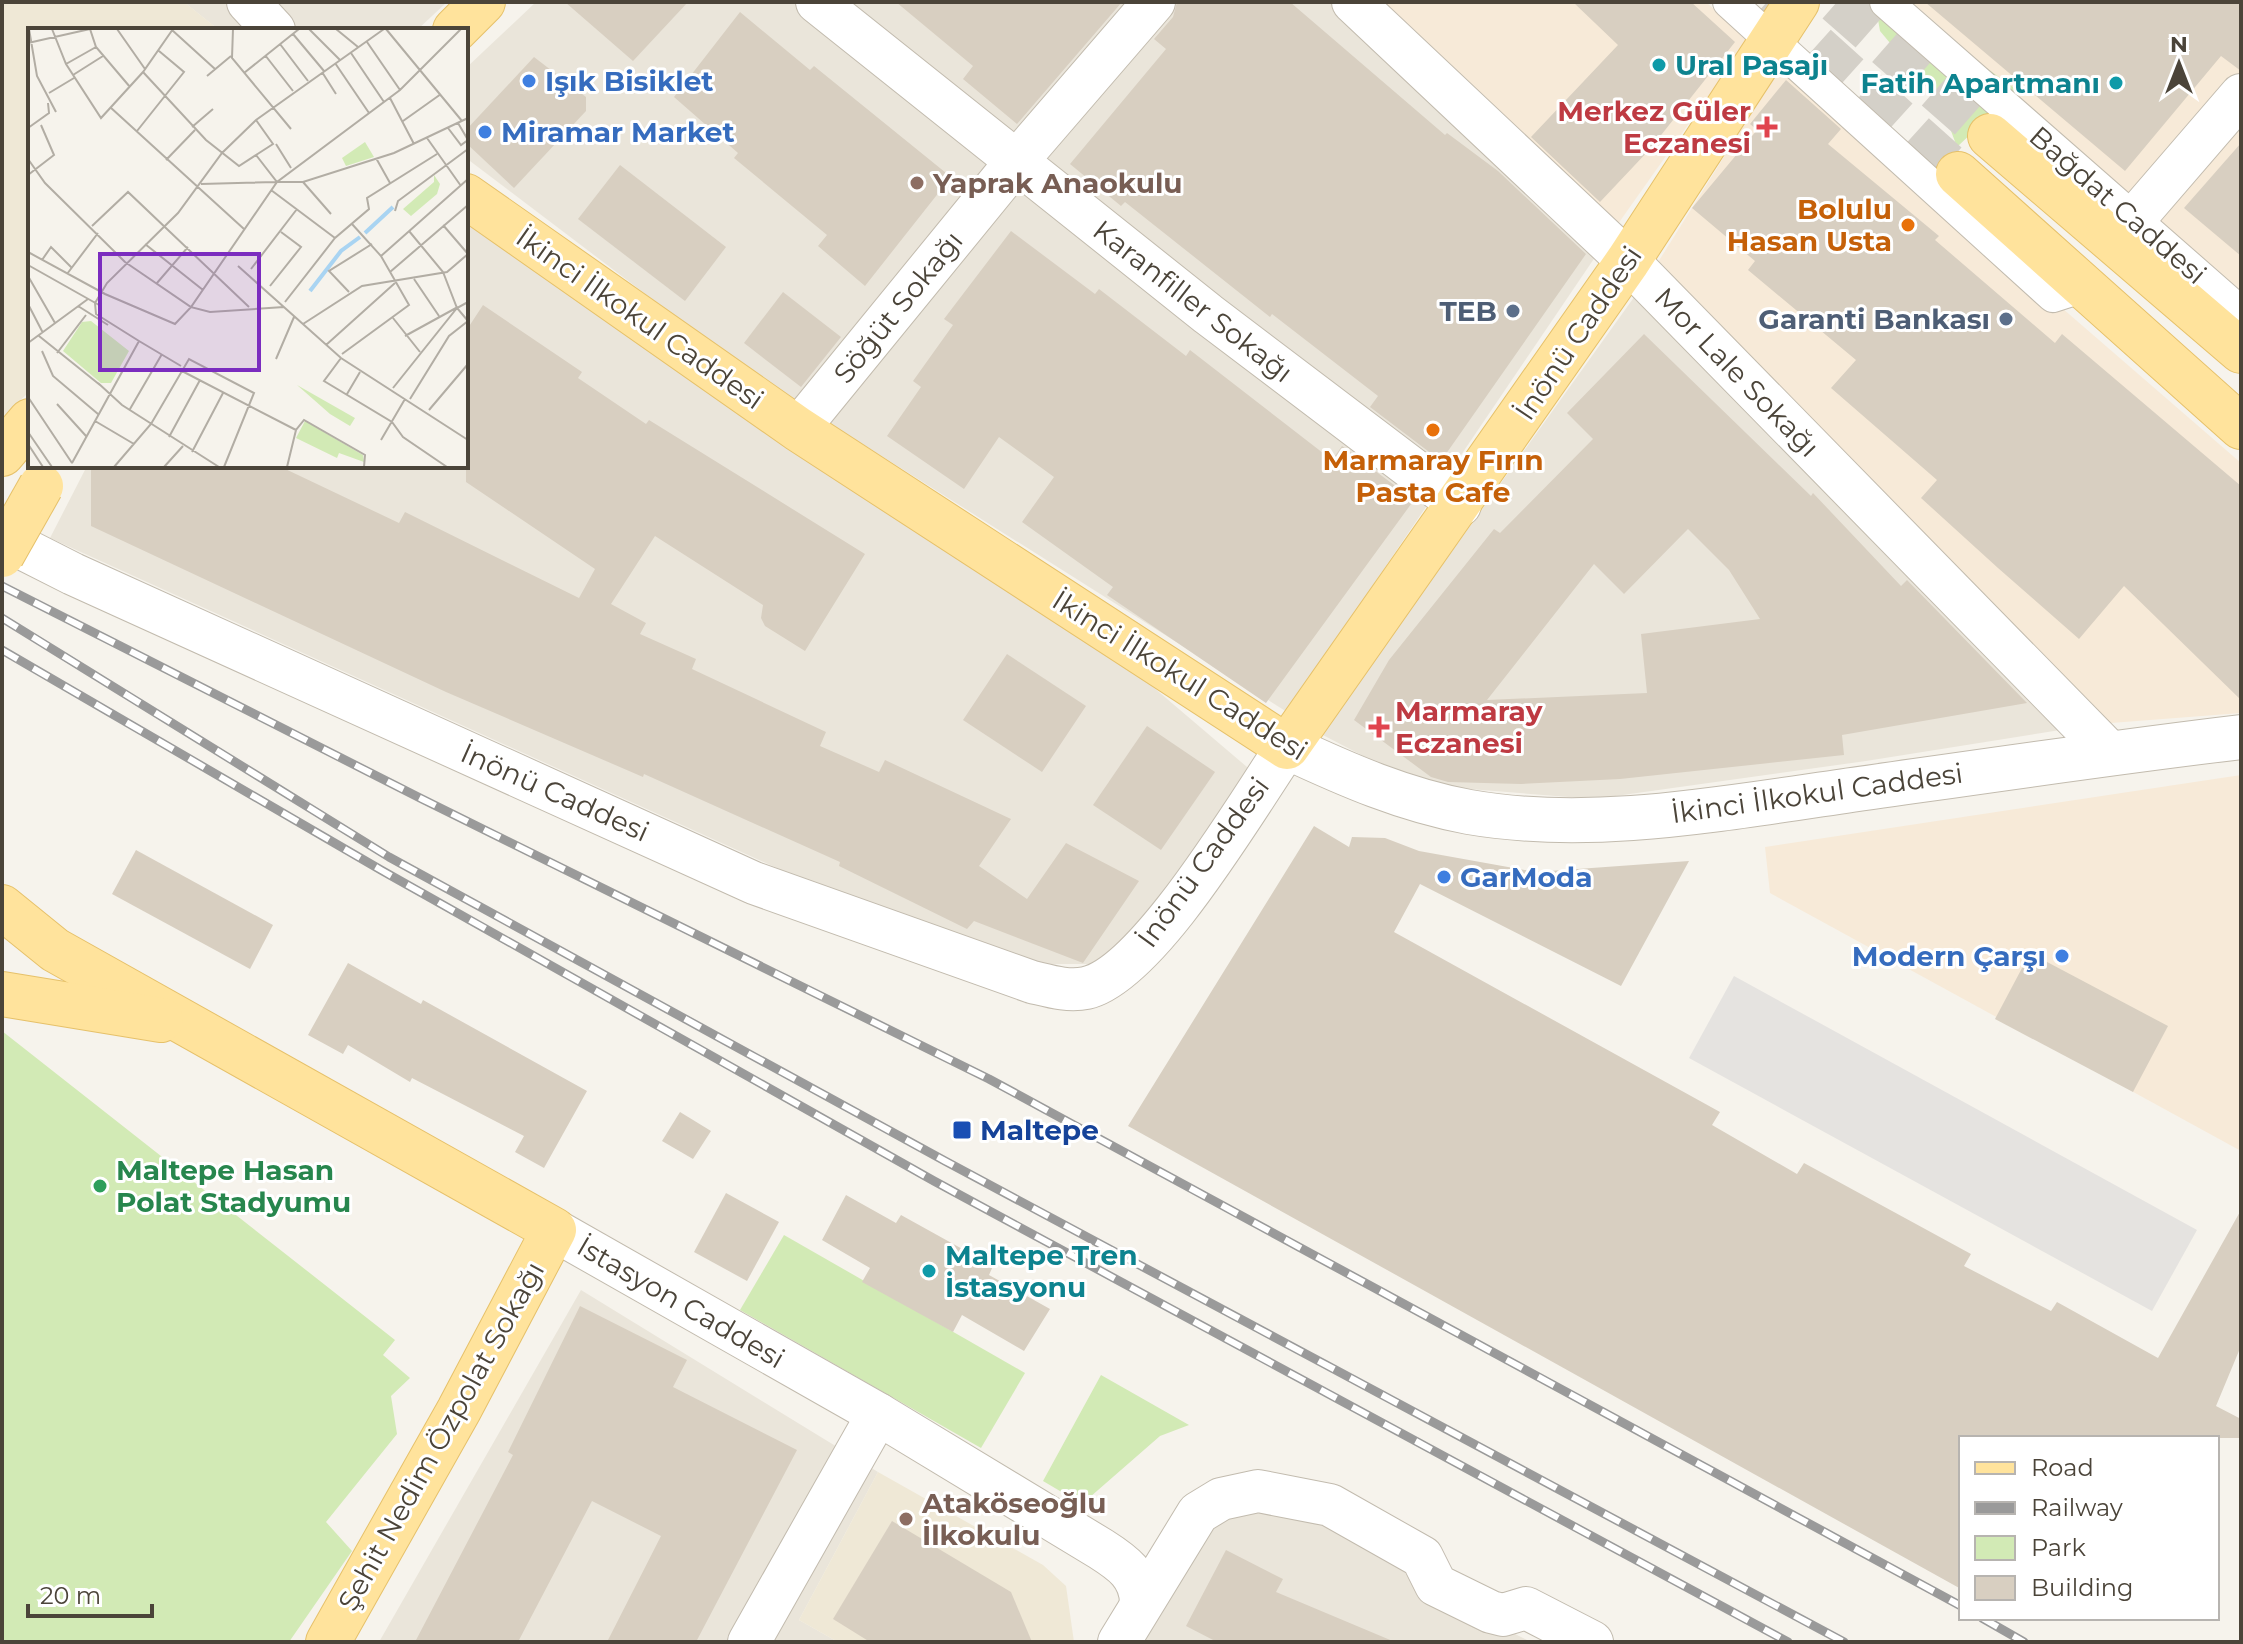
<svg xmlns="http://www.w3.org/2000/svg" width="2243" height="1644" viewBox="0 0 2243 1644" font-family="Montserrat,sans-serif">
<rect width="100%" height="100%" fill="#f6f3ec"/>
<g fill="#eae5da">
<polygon points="184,2 447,2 417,30 219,30"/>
<polygon points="536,2 1345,2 1608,238 1287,712 747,371 466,158 466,68"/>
<polygon points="466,219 1126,664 1274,790 1120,964 988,964 50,538 87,466 466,466"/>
<polygon points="1650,275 2098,724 1866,761 1594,799 1419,785 1321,734"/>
<polygon points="581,1290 878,1472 799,1620 838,1642 379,1642"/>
<polygon points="1258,1503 1362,1532 1419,1586 1531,1642 1114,1642 1211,1519"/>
</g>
<g fill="#f7ead8">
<polygon points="1345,2 1706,2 1748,40 1608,238"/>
<polygon points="1912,2 2241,2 2241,293"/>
<polygon points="1779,69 1936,199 2241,463 2241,713 2098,724 1650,275"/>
<polygon points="2241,775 2241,1151 1770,893 1765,847"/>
</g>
<g fill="#efe8d6">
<polygon points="2,2 184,2 219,30 30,30 30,391 2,418"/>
<polygon points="878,1472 1043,1565 1066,1586 1074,1642 838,1642 799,1620"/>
</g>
<g fill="#d2eab5">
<polygon points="1877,14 1956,46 2017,90 1957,147 1941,104 1880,31"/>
<polygon points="2,1031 395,1340 383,1355 410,1378 391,1396 397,1434 326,1522 352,1551 289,1642 2,1642"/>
<polygon points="784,1235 1025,1373 981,1448 740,1310"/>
<polygon points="1101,1375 1189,1425 1160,1436 1082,1504 1043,1481"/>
</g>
<polygon fill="#e5e3e0" points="1734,976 2197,1230 2152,1311 1689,1058"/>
<g fill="#d8cfc1" fill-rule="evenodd">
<polygon points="565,2 688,2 633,61"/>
<polygon points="896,2 1122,2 1017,124 963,79 973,66"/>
<polygon points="1177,2 1290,2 1445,135 1447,133 1498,171 1586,254 1441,461 1370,407 1378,396 1272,314 1270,317 1125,202 1121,206 1070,164 1166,49 1154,39 1173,17"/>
<polygon points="1573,2 1691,2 1735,42 1650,149 1600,202 1531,137 1618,45"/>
<polygon points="1925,2 2241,2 2241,71 2221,56 2125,171"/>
<polygon points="740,12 810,70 814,66 951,177 865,286 818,246 827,235 734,158 738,153 674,97"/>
<polygon points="534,57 586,97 586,111 514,188 466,143 466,130"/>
<polygon points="1786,80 1841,129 1828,144 1939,236 1935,240 2055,343 2062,334 2241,486 2241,700 2124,586 2079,639 1998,568 1921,498 1937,480 1831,388 1856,360 1748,270 1755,261 1692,208 1757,130 1750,124"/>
<polygon points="2241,143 2241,256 2184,208"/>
<polygon points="620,165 726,247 685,301 578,219"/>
<polygon points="1011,231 1095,294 1099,289 1186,356 1190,350 1332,460 1342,446 1414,500 1266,703 1107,595 1113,587 1022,522 1054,477 999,437 964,489 887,436 921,387 913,381 953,325 944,319"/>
<polygon points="783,292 841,337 801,387 744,343"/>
<polygon points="483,305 582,372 578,378 646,424 649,420 865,554 805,651 765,626 761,618 763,605 655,536 611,604 646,623 640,634 696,659 692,669 826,732 820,746 879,772 885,760 1011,819 979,866 1027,899 1066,843 1139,881 1083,963 974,921 967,929 839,866 840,862 644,774 643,777 446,692 91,526 91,466 279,466 399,523 405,512 579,598 595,569 466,482 466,331"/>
<path d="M1644 334 1811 496 1813 493 1901 586 1907 580 2027 703 1842 735 1844 755 1620 779 1521 784 1448 782 1431 777 1354 720 1389 660 1494 529 1500 533 1593 439 1567 413ZM1688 529 1729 570 1760 619 1641 634 1647 693 1487 700 1594 564 1624 594Z"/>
<polygon points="1007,654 1086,706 1042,772 963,720"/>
<polygon points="1147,726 1215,772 1161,850 1093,805"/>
<polygon points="1314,826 1349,847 1352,837 1385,838 1419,851 1536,872 1689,861 1621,986 1420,884 1394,932 1720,1112 1712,1125 1797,1174 1804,1163 1971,1254 1964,1266 2051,1311 2057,1302 2158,1358 2241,1210 2241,1346 2216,1406 2241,1419 2241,1438 1961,1438 1961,1589 1128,1126"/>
<polygon points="136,850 273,925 250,969 112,894"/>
<polygon points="2030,953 2168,1026 2133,1092 1995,1019"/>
<polygon points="348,963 421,1004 423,1000 587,1091 544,1168 515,1152 524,1136 412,1078 410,1082 348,1045 343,1054 308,1035"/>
<polygon points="680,1112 711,1131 693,1159 662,1141"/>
<polygon points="726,1193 779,1222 747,1281 694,1252"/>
<polygon points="846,1195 896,1223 901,1215 993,1266 989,1275 1050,1309 1024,1351 962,1315 953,1332 862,1282 870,1268 822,1240"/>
<polygon points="580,1306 687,1360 673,1387 797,1450 696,1642 607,1642 661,1536 592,1501 518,1642 415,1642 513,1455 508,1452"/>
<polygon points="892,1521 1011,1592 1032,1642 870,1642 833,1619"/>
<polygon points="1226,1550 1283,1579 1276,1592 1395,1642 1217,1642 1186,1626"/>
</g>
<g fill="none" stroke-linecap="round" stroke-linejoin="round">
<g stroke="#d4d0c8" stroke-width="44" stroke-dasharray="44 22" stroke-linecap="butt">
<polyline points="1767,2 1958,174"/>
<polyline points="1837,2 1990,136"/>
</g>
<g stroke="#c2bbae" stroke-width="34">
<g id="pedestrian">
<polyline points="1729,2 2053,296 2084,286"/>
<polyline points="1886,2 2241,313"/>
</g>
</g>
<g stroke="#c2bbae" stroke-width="44">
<g id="minor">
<polyline points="248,2 274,30"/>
<polyline points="817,2 1208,314 1460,505"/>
<polyline points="1353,2 1628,261 2110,753"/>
<polyline points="2134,219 2241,95"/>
<polyline points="798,429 1016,162 1154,2"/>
<path d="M2 538 73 574 754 883 1032 982C1049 986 1068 992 1086 988 1149 974 1249 802 1287 747"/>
<path d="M554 1230 878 1414 1101 1549C1123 1563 1140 1575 1141 1602"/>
<polyline points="749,1642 878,1414"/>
<polyline points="1119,1642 1198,1513 1221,1499 1258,1491 1330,1505 1422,1557 1436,1585 1491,1612 1503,1615 1526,1608 1592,1642"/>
</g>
</g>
<g stroke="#c2bbae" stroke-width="46">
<path id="tertiary" d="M1287 747C1347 775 1404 800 1469 812 1590 833 1718 809 1838 792 1972 773 2106 753 2241 737"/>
</g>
<g stroke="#e6c16a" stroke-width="46">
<g id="primary">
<polyline points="455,30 483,2"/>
<polyline points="1990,136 2241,351"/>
<polyline points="1958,174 2241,427"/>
<polyline points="466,196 798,429 1287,747 1628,261 1797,2"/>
<polyline points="2,454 30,421"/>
<polyline points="2,907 55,950 554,1230 459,1410 328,1642"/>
<polyline points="2,994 161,1020"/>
</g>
</g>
<use href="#pedestrian" stroke="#fff" stroke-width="32"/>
<use href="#minor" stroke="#fff" stroke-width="42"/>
<use href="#tertiary" stroke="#fff" stroke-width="44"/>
<use href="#primary" stroke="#ffe39c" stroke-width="44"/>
<g stroke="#9a9a9a" stroke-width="9">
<g id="rail">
<polyline points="2,586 422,799 989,1079 1961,1606"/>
<polyline points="2,618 389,857 945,1161 1844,1642"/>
<polyline points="2,650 381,870 934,1181 1788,1642"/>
<polyline points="1982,1618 2024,1642"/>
</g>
</g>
<use href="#rail" stroke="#fff" stroke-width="6" stroke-dasharray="18" stroke-linecap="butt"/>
<g stroke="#e6c16a" stroke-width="46" stroke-linecap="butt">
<polyline id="primary-bridge" points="2,555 41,486"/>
</g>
<use href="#primary-bridge" stroke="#ffe39c" stroke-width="44"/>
</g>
<g fill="#0f9aa8" stroke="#fff" stroke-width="3">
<circle cx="1659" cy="65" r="8"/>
<circle cx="2116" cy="83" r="8"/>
<circle cx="929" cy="1271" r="8"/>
</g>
<g fill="#3f7fe0" stroke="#fff" stroke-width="3">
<circle cx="529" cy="81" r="8"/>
<circle cx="485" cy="132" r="8"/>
<circle cx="1444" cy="877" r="8"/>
<circle cx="2062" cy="956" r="8"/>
</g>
<g fill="#e0444e" stroke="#fff" stroke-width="3">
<path d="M1763 115h8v8h8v8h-8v8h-8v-8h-8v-8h8z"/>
<path d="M1375 715h8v8h8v8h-8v8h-8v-8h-8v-8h8z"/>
</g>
<g fill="#8d6e63" stroke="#fff" stroke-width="3">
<circle cx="917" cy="183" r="8"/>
<circle cx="906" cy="1519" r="8"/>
</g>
<g fill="#e8710a" stroke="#fff" stroke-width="3">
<circle cx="1908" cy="225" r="8"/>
<circle cx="1433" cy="430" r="8"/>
</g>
<g fill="#5c6f8a" stroke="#fff" stroke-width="3">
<circle cx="1513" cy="311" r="8"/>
<circle cx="2006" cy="319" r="8"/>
</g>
<rect fill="#1a4fb4" stroke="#fff" stroke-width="3" x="952" y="1120" width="20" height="20" rx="4"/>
<circle fill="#2e9e5b" stroke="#fff" stroke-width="3" cx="100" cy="1186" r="8"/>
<g text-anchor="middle" stroke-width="6" stroke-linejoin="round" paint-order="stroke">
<g font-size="28" font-weight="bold" fill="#0d838f" stroke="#fff" text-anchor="start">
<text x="1675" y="75">Ural Pasajı</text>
<text x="2100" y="93" text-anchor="end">Fatih Apartmanı</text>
<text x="945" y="1265">Maltepe Tren<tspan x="945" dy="32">İstasyonu</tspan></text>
</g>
<g font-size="28" font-weight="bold" fill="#366cbe" stroke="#fff" text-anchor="start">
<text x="545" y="91">Işık Bisiklet</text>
<text x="501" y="142">Miramar Market</text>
<text x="1460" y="887">GarModa</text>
<text x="2046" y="966" text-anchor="end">Modern Çarşı</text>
</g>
<g font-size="28" font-weight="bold" fill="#be3a42" stroke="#fff" text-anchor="end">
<text x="1751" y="121">Merkez Güler<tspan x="1751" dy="32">Eczanesi</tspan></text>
<text x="1395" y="721" text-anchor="start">Marmaray<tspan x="1395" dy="32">Eczanesi</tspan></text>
</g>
<g font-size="28" font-weight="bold" fill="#785e54" stroke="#fff" text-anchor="start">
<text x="933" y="193">Yaprak Anaokulu</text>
<text x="922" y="1513">Ataköseoğlu<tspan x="922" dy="32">İlkokulu</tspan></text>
</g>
<g font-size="28" fill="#4b4439" stroke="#fff">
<text transform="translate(2118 205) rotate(41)" y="10">Bağdat Caddesi</text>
<text transform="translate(1193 301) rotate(38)" y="10">Karanfiller Sokağı</text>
<text transform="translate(898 307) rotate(-51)" y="10">Söğüt Sokağı</text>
<text transform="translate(640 318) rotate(35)" y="10">İkinci İlkokul Caddesi</text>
<text transform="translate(1578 333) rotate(-56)" y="10">İnönü Caddesi</text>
<text transform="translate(1737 372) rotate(46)" y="10">Mor Lale Sokağı</text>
<text transform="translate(1180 675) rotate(32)" y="10">İkinci İlkokul Caddesi</text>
<text transform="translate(555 792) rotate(24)" y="10">İnönü Caddesi</text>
<text transform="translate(1817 793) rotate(-8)" y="10">İkinci İlkokul Caddesi</text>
<text transform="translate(1203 862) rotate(-54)" y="10">İnönü Caddesi</text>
<text transform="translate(681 1302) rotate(30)" y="10">İstasyon Caddesi</text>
<text transform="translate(441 1436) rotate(-61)" y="10">Şehit Nedim Özpolat Sokağı</text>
</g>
<g font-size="28" font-weight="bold" fill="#c56008" stroke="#fff" text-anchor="end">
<text x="1892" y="219">Bolulu<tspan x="1892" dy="32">Hasan Usta</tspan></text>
<text x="1433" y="470" text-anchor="middle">Marmaray Fırın<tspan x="1433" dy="32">Pasta Cafe</tspan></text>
</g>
<g font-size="28" font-weight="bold" fill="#4e5e75" stroke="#fff" text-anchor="end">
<text x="1497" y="321">TEB</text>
<text x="1990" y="329">Garanti Bankası</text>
</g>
<g font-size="28" font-weight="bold" fill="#164399" stroke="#fff" text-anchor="start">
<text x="980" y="1140">Maltepe</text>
</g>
<g font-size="28" font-weight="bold" fill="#27864d" stroke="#fff" text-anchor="start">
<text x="116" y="1180">Maltepe Hasan<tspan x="116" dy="32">Polat Stadyumu</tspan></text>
</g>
</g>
<g transform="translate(28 28)">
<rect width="440" height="440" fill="#f6f3ec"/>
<path d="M337 114 346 129 318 138 314 130ZM406 147 412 156 409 166 383 188 375 181 406 154ZM63 293 101 323 83 355H73L35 323 54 294ZM269 357 327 390 322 398 302 386ZM277 393 335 427 336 434 311 425 309 430 268 410Z" fill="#d2eab5"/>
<path fill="none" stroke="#a9d4f2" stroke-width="4" d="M337 205 365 179M282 263 313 223 332 209"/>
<path fill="none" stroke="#b2ada4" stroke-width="2" d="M1 1 9 48 28 84M24 1 38 36 73 90 115 44 145 1M62 1 68 19 102 59M89 1 117 41M205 1 204 30 263 101M281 1 312 32M308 1 330 19M358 1 434 93M144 2 187 41M265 6 296 43M339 14 372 62M0 15 62 1M252 16 280 53M323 25 356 74M237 27 265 63M307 35 341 85M38 36 68 19M115 44 178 112 211 138 228 127 249 154H275L366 125 440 90M294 44 308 66M216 45 271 1M45 47 75 28M179 48 203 28M21 65 46 50M362 70 386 116M82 79 216 201M228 92 245 116 228 127M375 93 413 66M164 99 185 81M0 100 21 85 20 75M420 100 433 117 440 112 430 95M109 103 156 44 131 23M399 110 433 158M248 116 263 140M348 130 362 155M0 131 17 155 97 234M138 132 167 102M0 147 26 127 13 97M275 154 303 186M173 156 249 154M243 162 307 210M367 183 370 173 440 121M415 197 440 226M64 198 100 164 221 279M381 203 415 244 429 280 440 293M117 216 175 262M0 224 77 266 147 296 163 279 182 284 256 279M353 228 440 151M14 232 23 219 44 240M97 234 163 279 249 154 372 62 433 1M0 237 71 277M210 238 313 330 440 412M223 241 269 181M362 244 440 177M39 246 70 205M0 248 27 295M386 251 411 288M129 255 160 219M242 258 273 219 253 204M321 264 301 243 344 216M257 274 307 210 341 181 339 170 409 126M0 276 15 305M50 278 80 297M365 290 392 324M275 296 334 258 419 244 440 226M11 308 72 357M377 308 428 280M111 313 153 338M0 315 60 271M298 317 367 255M14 323 25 348 70 386M29 325 58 287M314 326 381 277 353 228 324 196M313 330 296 353 364 394 375 409 419 439M248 331 266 289M152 342 268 402M70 355 94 377 191 439M365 360 429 280 440 274M319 366 332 344M0 369 44 435M382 371 421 308 440 293M29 376 58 408M102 381 134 326M401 382 440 336M67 393 106 416M0 404 24 439M141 409 172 352M353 412 377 371M0 416 15 439M164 424 195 365M44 435 111 313 68 286 67 275 79 255 150 185 194 125 228 92 356 1M86 439 123 396 161 331 226 365 196 439M136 439 155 418M259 439 268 402 276 392 337 427 336 439"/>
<path fill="#7b2cbf" fill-opacity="0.15" stroke="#7b2cbf" stroke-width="4" d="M72 226H231V342H72Z"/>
<rect width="440" height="440" fill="none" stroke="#4b4439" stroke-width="4"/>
</g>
<rect width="2243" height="1644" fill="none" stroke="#4b4439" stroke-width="8"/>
<rect x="1959" y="1436" width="260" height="184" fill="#ffffff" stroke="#b7b4b0" stroke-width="2"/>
<rect x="1975" y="1462" width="40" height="12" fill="#ffe39c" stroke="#b7b4b0" stroke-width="2"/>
<text x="2031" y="1476" font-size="24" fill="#4b4439">Road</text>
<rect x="1975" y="1502" width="40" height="12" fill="#9a9a9a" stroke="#b7b4b0" stroke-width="2"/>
<text x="2031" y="1516" font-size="24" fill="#4b4439">Railway</text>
<rect x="1975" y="1536" width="40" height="24" fill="#d2eab5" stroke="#b7b4b0" stroke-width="2"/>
<text x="2031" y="1556" font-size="24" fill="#4b4439">Park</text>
<rect x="1975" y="1576" width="40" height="24" fill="#d8cfc1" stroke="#b7b4b0" stroke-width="2"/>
<text x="2031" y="1596" font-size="24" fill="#4b4439">Building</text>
<g transform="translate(2179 64)" stroke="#ffffff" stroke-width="6" paint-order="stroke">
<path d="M0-6L14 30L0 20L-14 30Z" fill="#4b4439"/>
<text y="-12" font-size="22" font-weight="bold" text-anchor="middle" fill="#4b4439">N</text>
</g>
<path d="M28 1604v12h124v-12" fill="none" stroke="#4b4439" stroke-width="4"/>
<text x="40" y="1604" font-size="24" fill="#4b4439" stroke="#ffffff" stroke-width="6" paint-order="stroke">20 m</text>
</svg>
